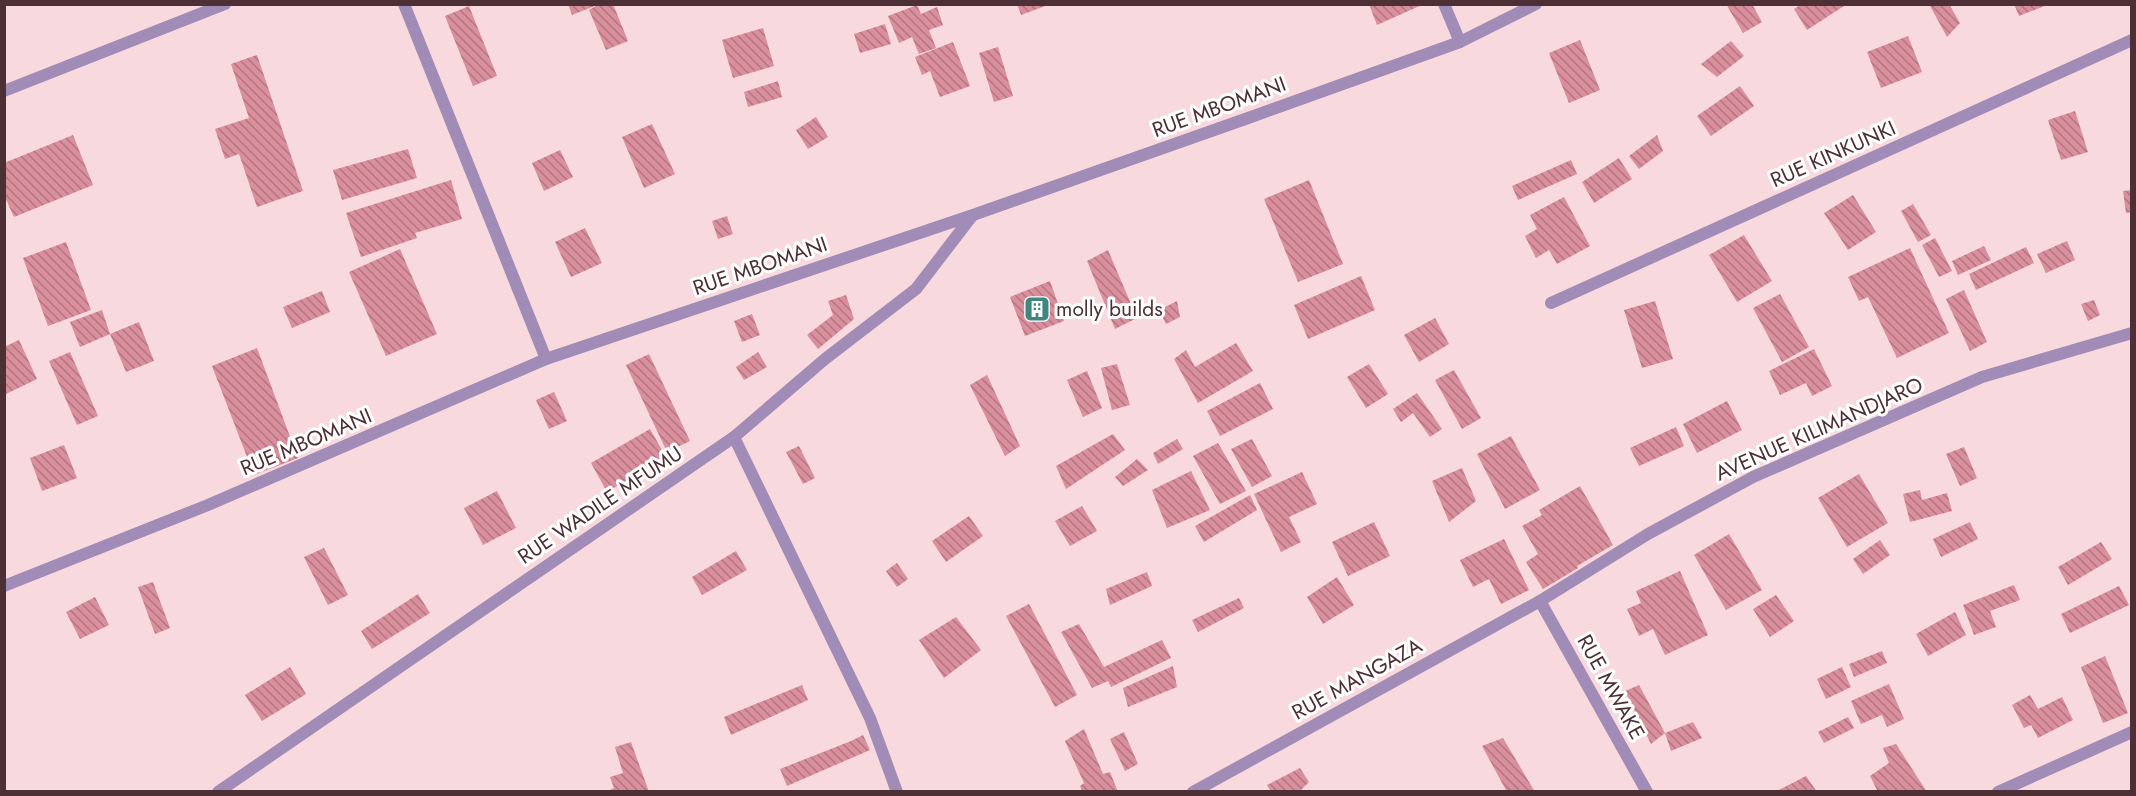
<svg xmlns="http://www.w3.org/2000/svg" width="2136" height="796" viewBox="0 0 2136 796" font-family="Jost,sans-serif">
<defs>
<pattern id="building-back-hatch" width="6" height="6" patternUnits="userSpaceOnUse" patternTransform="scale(1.5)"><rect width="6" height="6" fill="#da8f9d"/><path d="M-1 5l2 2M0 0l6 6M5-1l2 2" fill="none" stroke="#b37581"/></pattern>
</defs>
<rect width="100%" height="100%" fill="#f8d9de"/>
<g fill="url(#building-back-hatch)">
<polygon points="568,4 597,4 597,5 572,15"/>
<polygon points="599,4 613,4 628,41 606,50 589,10"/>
<polygon points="1017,4 1048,4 1048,5 1021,15"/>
<polygon points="1369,4 1424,4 1377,25"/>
<polygon points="1726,4 1752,4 1762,22 1743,33"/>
<polygon points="1802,4 1847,4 1807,30 1794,9"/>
<polygon points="1929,4 1949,4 1960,23 1947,37"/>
<polygon points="2014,4 2047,4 2047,5 2019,16"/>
<polygon points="917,5 921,14 937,7 943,25 929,30 936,48 919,54 912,37 899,43 888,16"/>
<polygon points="469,6 497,76 473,86 445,16"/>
<polygon points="885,24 891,44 860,53 854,34"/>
<polygon points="763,28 774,66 733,78 722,40"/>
<polygon points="1908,36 1922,72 1881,88 1867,52"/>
<polygon points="1580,40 1600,90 1569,103 1549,53"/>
<polygon points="1731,41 1744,56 1717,77 1701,64"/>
<polygon points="953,42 970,86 940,97 930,71 922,75 915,57"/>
<polygon points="998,47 1013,96 994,102 979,53"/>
<polygon points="257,55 303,191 257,207 239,154 225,159 215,129 249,118 231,64"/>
<polygon points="778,81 782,97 748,107 744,92"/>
<polygon points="1740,86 1754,106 1711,136 1697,116"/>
<polygon points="2075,111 2088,152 2061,160 2048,120"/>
<polygon points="816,117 828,137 808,149 796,130"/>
<polygon points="652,124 675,174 644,188 622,137"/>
<polygon points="73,135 93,185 14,217 4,195 4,163"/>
<polygon points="1657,135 1663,151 1639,169 1629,156"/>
<polygon points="408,149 417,178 342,200 333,170"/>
<polygon points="560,150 573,177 544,191 532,163"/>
<polygon points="1619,158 1632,179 1594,203 1582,182"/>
<polygon points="1571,160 1577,174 1518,200 1512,186"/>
<polygon points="451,180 462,219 415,233 417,238 361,257 346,213"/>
<polygon points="1309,180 1343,264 1298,282 1264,199"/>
<polygon points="2132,190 2132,212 2126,213 2123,191"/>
<polygon points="1853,195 1876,232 1848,250 1824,213"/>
<polygon points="1564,197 1590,246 1557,264 1549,250 1536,258 1525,236 1537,229 1530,215"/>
<polygon points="1913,204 1931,235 1918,242 1901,211"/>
<polygon points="727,216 733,234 718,239 712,221"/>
<polygon points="585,228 602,263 571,277 555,242"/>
<polygon points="1744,235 1772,281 1737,302 1709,255"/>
<polygon points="1935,238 1952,271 1939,277 1922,245"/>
<polygon points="2067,241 2075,260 2046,273 2037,254"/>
<polygon points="66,242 91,310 48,326 23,258"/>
<polygon points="1984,246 1991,260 1958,275 1952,261"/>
<polygon points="2026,247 2034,263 1976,290 1969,274"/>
<polygon points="1910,248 1949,333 1897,358 1868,297 1859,301 1848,277"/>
<polygon points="400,249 437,334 386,356 349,272"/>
<polygon points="1108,250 1137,318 1115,329 1087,261"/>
<polygon points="1361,276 1375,310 1308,339 1294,305"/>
<polygon points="1050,281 1064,321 1025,336 1010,297"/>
<polygon points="1964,290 1987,342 1970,351 1946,299"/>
<polygon points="322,291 330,312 292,328 283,307"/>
<polygon points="1780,294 1809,347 1782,362 1753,308"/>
<polygon points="846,295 854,319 818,349 807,335 833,315 828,301"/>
<polygon points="2094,300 2100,315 2088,321 2081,304"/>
<polygon points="1177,301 1180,317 1166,324 1159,310"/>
<polygon points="1655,301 1673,359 1642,368 1624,310"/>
<polygon points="102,310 110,334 80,347 70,322"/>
<polygon points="752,314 760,335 742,342 734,321"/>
<polygon points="1435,318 1449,344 1419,362 1404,335"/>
<polygon points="139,322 154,361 126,372 110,334"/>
<polygon points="19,340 37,379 4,395 4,347"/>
<polygon points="1236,343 1253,371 1198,403 1174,359 1186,350 1195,367"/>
<polygon points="257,348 298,458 254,475 212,366"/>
<polygon points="1814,349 1832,386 1812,396 1806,383 1780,395 1769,371"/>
<polygon points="70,352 98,416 77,425 49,361"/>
<polygon points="758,352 767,367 744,380 736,367"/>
<polygon points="649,354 690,441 667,452 626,365"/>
<polygon points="1117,364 1130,405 1112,410 1101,368"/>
<polygon points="1369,364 1388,394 1366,408 1347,377"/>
<polygon points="1454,370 1481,418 1462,429 1435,380"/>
<polygon points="1087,371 1102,408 1083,417 1067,380"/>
<polygon points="987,375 1020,446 1005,456 970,385"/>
<polygon points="1260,383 1273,409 1220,436 1207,411"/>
<polygon points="554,392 567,421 549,429 536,400"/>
<polygon points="1417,393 1442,429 1430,437 1413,413 1401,422 1393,409"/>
<polygon points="1727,401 1742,430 1697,453 1683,424"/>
<polygon points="1676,427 1684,446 1639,466 1630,448"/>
<polygon points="650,429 666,457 607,492 591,463"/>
<polygon points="1113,434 1125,450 1066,489 1056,466"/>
<polygon points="1511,436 1540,490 1505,509 1477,454"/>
<polygon points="1177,439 1183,449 1158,464 1153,453"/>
<polygon points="1252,439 1272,476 1252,487 1231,449"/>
<polygon points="1218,443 1246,491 1220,504 1193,456"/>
<polygon points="64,445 77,478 42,491 30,458"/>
<polygon points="799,446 815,478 803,484 786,452"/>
<polygon points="1964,447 1977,478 1960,486 1946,454"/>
<polygon points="1137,459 1148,470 1123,486 1115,477"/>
<polygon points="1462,468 1476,501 1449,522 1432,481"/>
<polygon points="1191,471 1210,510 1167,528 1152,490"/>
<polygon points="1302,472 1317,504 1289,517 1301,542 1281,552 1254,494"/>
<polygon points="1859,474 1888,523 1847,547 1818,498"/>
<polygon points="1580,486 1613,545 1577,566 1578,568 1543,589 1526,562 1538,554 1522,526 1542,515 1539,510"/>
<polygon points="1920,490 1922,500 1947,493 1952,511 1910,522 1903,494"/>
<polygon points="497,491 516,528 483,545 464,508"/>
<polygon points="1250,495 1257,510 1204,542 1195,526"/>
<polygon points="1082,506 1097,531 1070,546 1055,521"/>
<polygon points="969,516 983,536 946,562 932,541"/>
<polygon points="1374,522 1390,556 1348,576 1332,542"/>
<polygon points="1970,522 1978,539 1941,557 1933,539"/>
<polygon points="1729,534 1762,590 1726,610 1694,555"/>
<polygon points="1504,539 1529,590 1501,604 1489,579 1473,587 1460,560"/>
<polygon points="1880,540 1890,555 1863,574 1853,559"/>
<polygon points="2101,542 2112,559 2068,585 2058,567"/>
<polygon points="324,548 348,595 328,605 304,557"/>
<polygon points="736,551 747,570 702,595 692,577"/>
<polygon points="897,563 908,579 897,587 886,571"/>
<polygon points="1680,571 1708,635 1665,655 1653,629 1639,636 1627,609 1641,603 1636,591"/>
<polygon points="1147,572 1152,586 1110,605 1106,589"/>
<polygon points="1337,577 1354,605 1323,624 1307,597"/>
<polygon points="153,582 170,628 155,634 138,587"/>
<polygon points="2014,585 2020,600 1990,611 1996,627 1974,635 1963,605"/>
<polygon points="2119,586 2129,605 2070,633 2061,614"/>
<polygon points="418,594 430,613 372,649 361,631"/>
<polygon points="1776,595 1794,621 1770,637 1753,609"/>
<polygon points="95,597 109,625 80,639 66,612"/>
<polygon points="1239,598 1244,608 1198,632 1192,620"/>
<polygon points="1029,604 1077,695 1055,707 1006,616"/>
<polygon points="1955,612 1966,635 1928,656 1916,634"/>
<polygon points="956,617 981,650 944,678 919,640"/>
<polygon points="1079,624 1104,667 1162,640 1171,658 1111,687 1108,681 1092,688 1061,632"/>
<polygon points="1882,651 1887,663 1854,677 1849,664"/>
<polygon points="2105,656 2128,713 2103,723 2081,667"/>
<polygon points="1173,666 1177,687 1128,707 1123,688"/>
<polygon points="290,667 306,694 262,721 245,695"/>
<polygon points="1842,667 1851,687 1826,699 1817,679"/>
<polygon points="1889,684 1904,719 1887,727 1882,715 1861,724 1851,701"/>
<polygon points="802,685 808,700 731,735 724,717"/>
<polygon points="1639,685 1665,733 1651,744 1625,691"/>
<polygon points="2030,695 2038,709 2062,697 2073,720 2038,738 2031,725 2024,728 2012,705"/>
<polygon points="1848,717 1854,728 1824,743 1818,732"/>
<polygon points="1693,722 1702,738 1671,751 1665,733"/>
<polygon points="1084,729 1103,774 1110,772 1118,792 1082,792 1080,786 1084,783 1065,741"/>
<polygon points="1124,732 1138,764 1125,771 1110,739"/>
<polygon points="863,735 870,750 787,786 780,769 851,741"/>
<polygon points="1503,738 1535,792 1507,792 1482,746"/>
<polygon points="631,742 649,792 606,792 614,788 610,777 623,773 615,747"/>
<polygon points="1896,744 1927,792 1878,792 1870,776 1889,763 1883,748"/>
<polygon points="1300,768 1309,782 1299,792 1271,792 1267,785"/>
<polygon points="1806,776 1817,792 1775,792"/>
</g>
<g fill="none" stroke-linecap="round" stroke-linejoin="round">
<g stroke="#a18bb7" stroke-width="12">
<polyline points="404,4 546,359"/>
<polyline points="1444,4 1460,42"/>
<polyline points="4,91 225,4"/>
<polyline points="1551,303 2132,40"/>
<polyline points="734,437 870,718 897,792"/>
<polyline points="4,586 208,505 546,359 973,215 1251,117 1460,42 1536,4"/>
<polyline points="1540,601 1647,792"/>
<polyline points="218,792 734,437 825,359 916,289 972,216"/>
<polyline points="1193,792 1540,601 1648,534 1753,477 1982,377 2132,333"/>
<polyline points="1998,792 2132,732"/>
</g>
</g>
<defs>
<g id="building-square" transform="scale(1.35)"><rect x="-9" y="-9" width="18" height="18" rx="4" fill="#3f8680" stroke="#fff"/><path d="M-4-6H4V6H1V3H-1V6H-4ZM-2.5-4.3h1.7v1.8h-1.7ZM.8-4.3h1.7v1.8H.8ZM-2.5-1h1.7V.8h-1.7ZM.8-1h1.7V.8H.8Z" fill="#fff"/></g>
</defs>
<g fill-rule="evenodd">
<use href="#building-square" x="1037" y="309"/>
</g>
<g text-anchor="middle" stroke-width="6" stroke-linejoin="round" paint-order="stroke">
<g font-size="21" fill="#4d3035" stroke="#fff">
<text transform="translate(1219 107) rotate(-20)" y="7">RUE MBOMANI</text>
<text transform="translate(1833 154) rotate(-24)" y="7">RUE KINKUNKI</text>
<text transform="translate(760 266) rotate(-19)" y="7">RUE MBOMANI</text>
<text transform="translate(1819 429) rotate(-24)" y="7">AVENUE KILIMANDJARO</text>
<text transform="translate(306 442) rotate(-23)" y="7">RUE MBOMANI</text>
<text transform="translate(600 505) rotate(-34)" y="7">RUE WADILE MFUMU</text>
<text transform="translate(1357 679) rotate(-29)" y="7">RUE MANGAZA</text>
<text transform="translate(1611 687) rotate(61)" y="7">RUE MWAKE</text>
</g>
<g font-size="21" fill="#4d3035" stroke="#fff" text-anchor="start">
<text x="1056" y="316">molly builds</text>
</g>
</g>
<rect width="2136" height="796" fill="none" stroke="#4d3035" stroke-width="12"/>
</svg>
